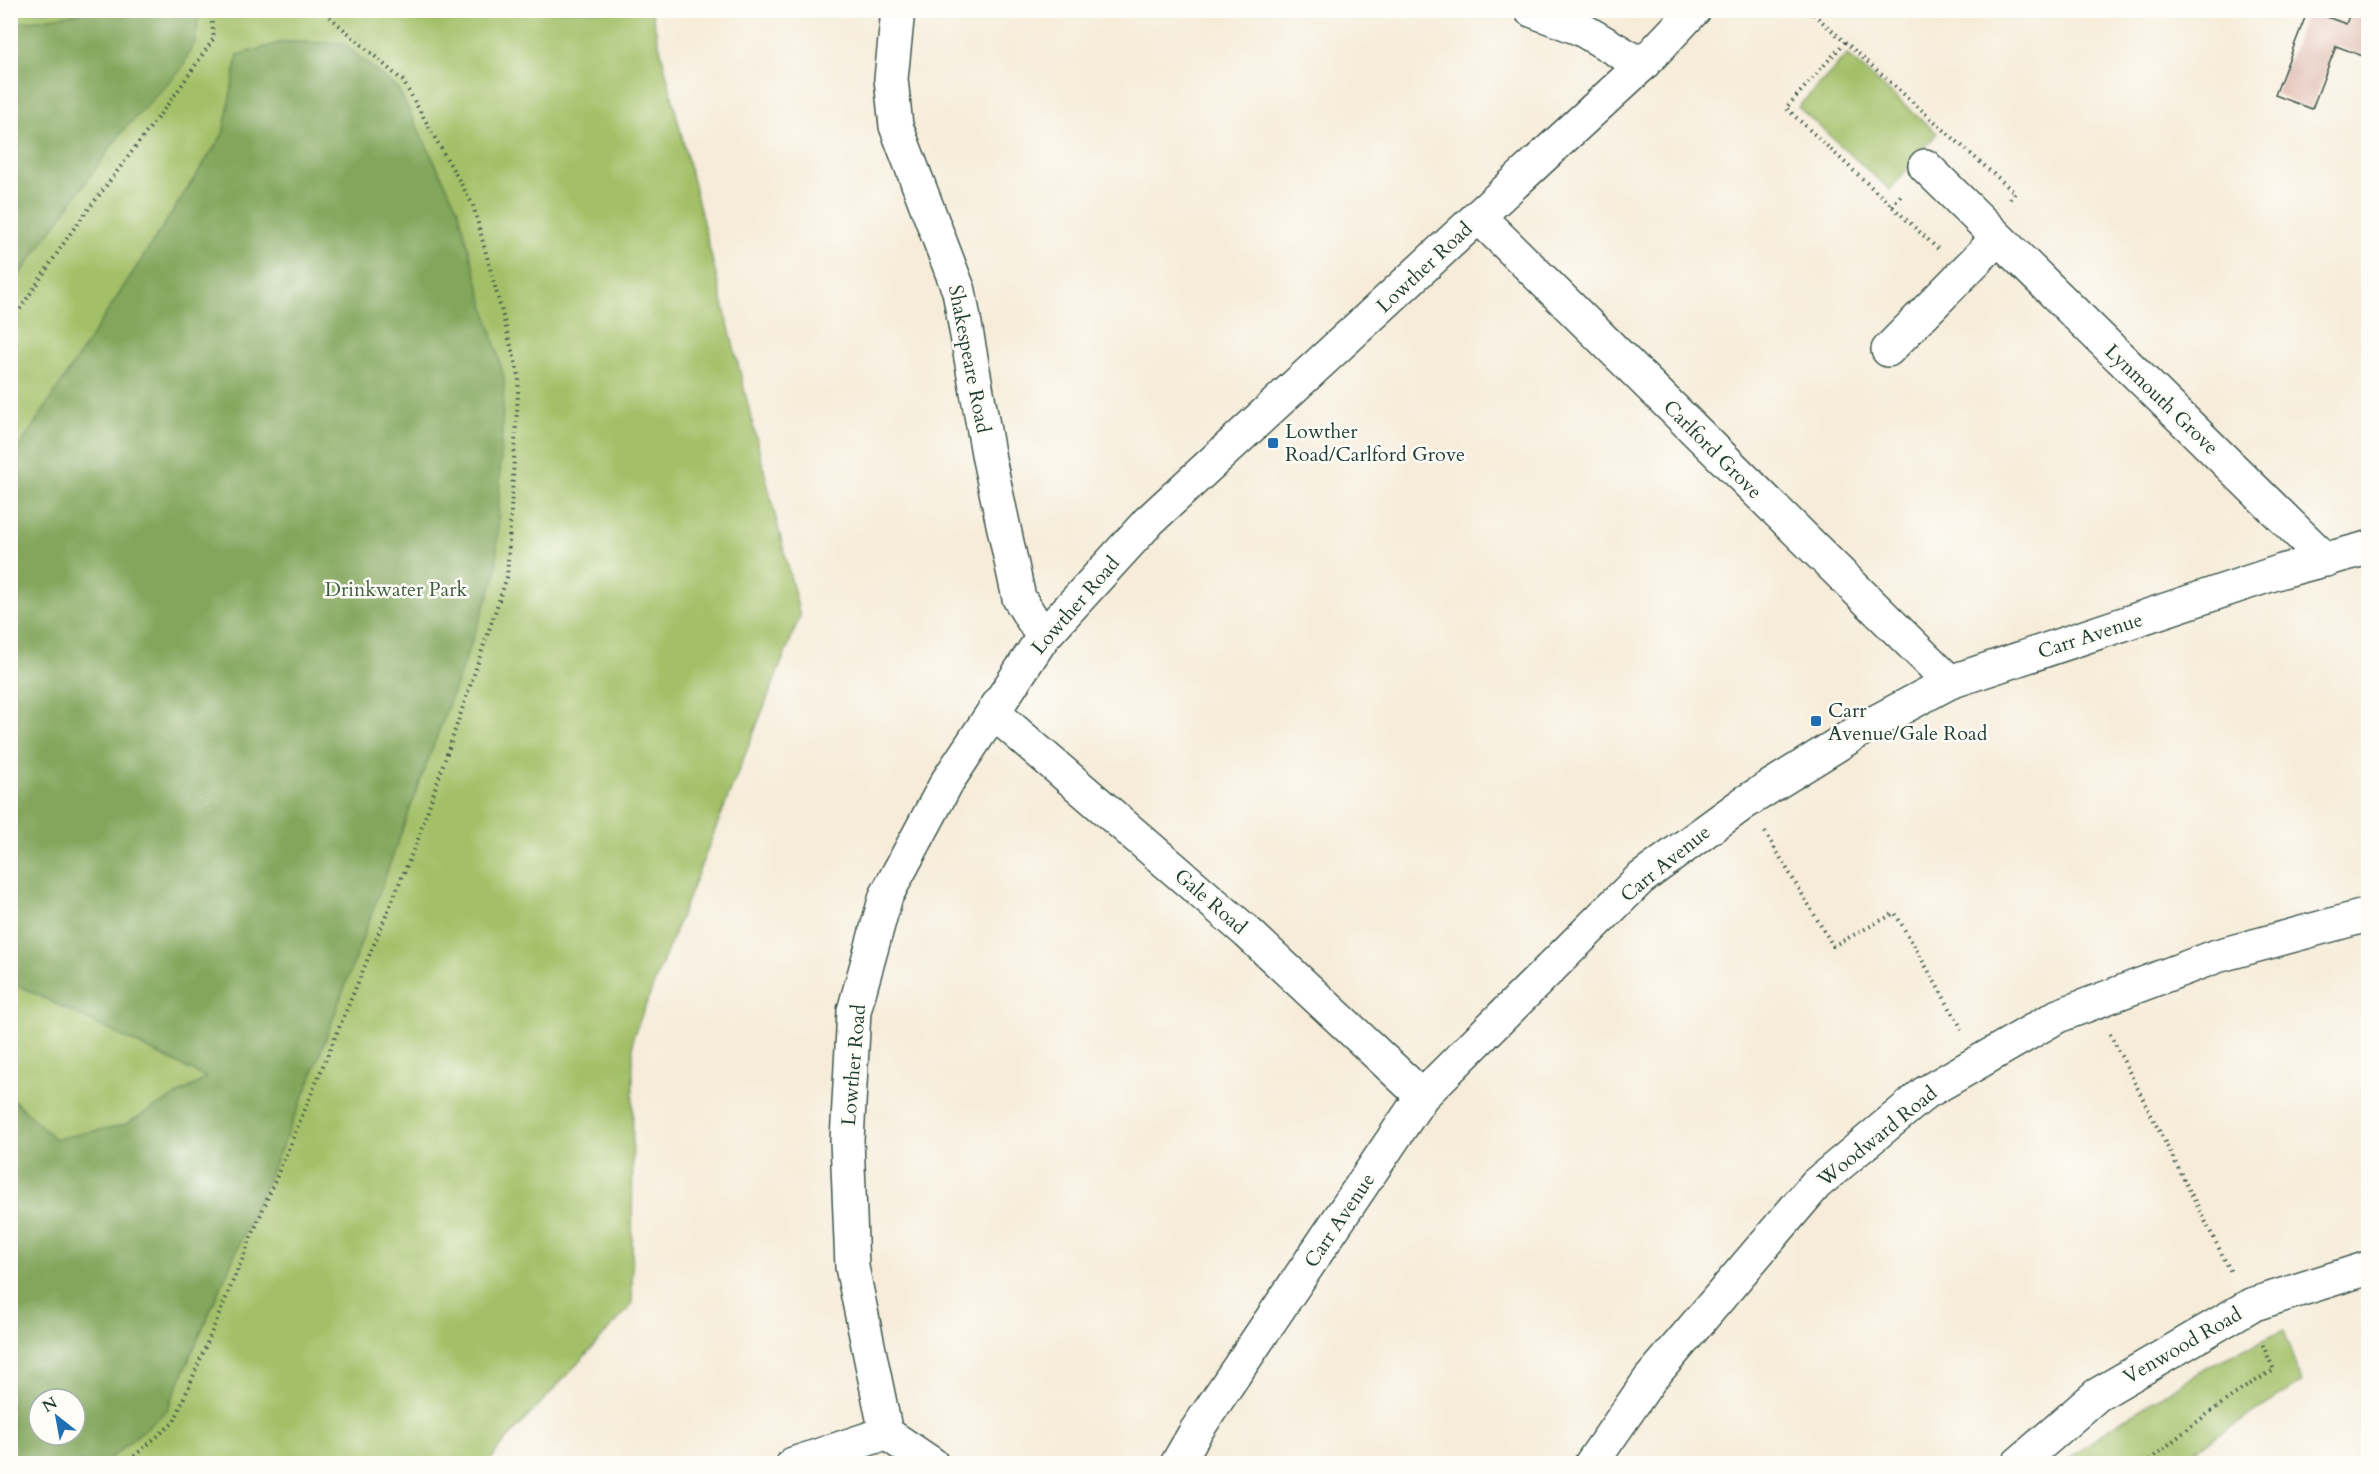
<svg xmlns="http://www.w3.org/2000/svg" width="2379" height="1474" viewBox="0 0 2379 1474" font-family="Cardo,serif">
<rect width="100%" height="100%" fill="#fdfcf7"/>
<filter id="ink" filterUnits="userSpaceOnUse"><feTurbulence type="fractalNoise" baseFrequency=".0167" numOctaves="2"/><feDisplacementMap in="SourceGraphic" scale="12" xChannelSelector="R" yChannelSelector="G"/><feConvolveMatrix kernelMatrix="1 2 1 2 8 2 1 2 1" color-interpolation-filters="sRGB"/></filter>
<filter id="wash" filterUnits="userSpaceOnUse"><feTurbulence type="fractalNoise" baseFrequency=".008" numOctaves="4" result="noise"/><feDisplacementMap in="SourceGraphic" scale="24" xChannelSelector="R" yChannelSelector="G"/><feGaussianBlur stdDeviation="1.35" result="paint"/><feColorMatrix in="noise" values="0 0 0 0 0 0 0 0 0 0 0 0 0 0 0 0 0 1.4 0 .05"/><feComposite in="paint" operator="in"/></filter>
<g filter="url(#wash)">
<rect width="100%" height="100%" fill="#f6ecd9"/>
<g fill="#a3c068" stroke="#617e4e" stroke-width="1.5" fill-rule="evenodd">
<path d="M10 11H651L800 616 633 1037 632 1305 498 1449 489 1463H11ZM39 1399H75V1435H39Z"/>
<polygon points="1847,55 1937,133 1890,190 1798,107"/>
<polygon points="2284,1330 2301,1383 2174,1463 2064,1463 2111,1427 2209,1366"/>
</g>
<g fill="#82a65c" stroke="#507248" stroke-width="1.5" fill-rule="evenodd">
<polygon points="94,11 200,11 195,41 182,68 121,133 11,287 11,26 24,22"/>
<path d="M283 42 342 43 398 89 458 209 504 378 496 575 309 1084 167 1410 105 1463H11V1098L55 1139 124 1125 207 1078 11 982V460L223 134 238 55ZM39 1399H75V1435H39Z"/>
</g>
<g id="blocks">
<polygon fill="#d7a69a" points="2308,10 2346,24 2351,10 2368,10 2368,58 2336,46 2312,109 2275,95"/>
</g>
</g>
<g filter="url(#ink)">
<use href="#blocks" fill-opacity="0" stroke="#3f574d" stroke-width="1.5"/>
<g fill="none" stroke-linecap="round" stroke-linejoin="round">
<g stroke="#3f574d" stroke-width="36">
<g id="minor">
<polyline points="898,10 891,79 896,126 959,291 989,459 1019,598 1043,637"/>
<polyline points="1531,10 1581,29 1642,65"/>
<polyline points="1925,166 2326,560"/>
<polyline points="1478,216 1950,682"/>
<polyline points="1888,350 1998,238"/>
<polyline points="994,713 1248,933 1422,1096"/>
<polyline points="886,1433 852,1267 847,1140 854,1011 886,896 947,782 1043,637 1149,521 1642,65 1694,10"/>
<polyline points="793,1464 886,1433 932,1464"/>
<polyline points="1177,1464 1196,1431 1422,1096 1640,879 1744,803 1864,728 1950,682 2282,571 2368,548"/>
<polyline points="1591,1464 1650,1379 1816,1184 1925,1093 2058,1016 2217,956 2368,915"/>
<polyline points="2018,1464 2097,1395 2251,1305 2368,1268"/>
</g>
</g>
<g stroke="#3f574d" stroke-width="4" stroke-dasharray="1.5 4.5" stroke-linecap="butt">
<polyline points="1809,10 2015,193 2009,200"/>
<polyline points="10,15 25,10"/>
<polyline points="1845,42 1786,108 1938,249"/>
<polyline points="1892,206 1903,193"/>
<polyline points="10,324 72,231 177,92 214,38 210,10"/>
<polyline points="1765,832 1833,946 1895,913 1962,1029"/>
<polyline points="2110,1034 2232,1274"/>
<polyline points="125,1464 174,1422 418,839 507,577 519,376 473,205 403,81 322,10"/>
<path d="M2145 1464C2187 1429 2228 1396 2274 1370L2261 1341"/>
</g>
<use href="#minor" stroke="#fff" stroke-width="33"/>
</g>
</g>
<g fill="#1f6fb2" stroke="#fdfcf7" stroke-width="2">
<rect x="1267" y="437" width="12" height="12" rx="3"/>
<rect x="1810" y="715" width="12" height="12" rx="3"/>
</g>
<g text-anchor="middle" stroke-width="5" stroke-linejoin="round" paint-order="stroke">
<g font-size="20" fill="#1f3d34" stroke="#fdfcf7">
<text transform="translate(1424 267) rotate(-43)" y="7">Lowther Road</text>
<text transform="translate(970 359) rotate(79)" y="7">Shakespeare Road</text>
<text transform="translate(2162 399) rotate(44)" y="7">Lynmouth Grove</text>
<text transform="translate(1713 449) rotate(45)" y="7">Carlford Grove</text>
<text transform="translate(1075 605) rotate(-49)" y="7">Lowther Road</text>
<text transform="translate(2090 635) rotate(-18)" y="7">Carr Avenue</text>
<text transform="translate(1665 863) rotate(-39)" y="7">Carr Avenue</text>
<text transform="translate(1211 901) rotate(41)" y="7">Gale Road</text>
<text transform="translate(853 1065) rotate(-85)" y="7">Lowther Road</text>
<text transform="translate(1877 1136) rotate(-39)" y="7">Woodward Road</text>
<text transform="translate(1339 1220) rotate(-56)" y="7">Carr Avenue</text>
<text transform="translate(2182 1345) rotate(-30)" y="7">Venwood Road</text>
</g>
<g font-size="20" fill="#1f3d34" stroke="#fdfcf7" text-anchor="start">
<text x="1285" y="438">Lowther<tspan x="1285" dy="23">Road/Carlford Grove</tspan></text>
<text x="1828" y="717">Carr<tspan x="1828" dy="23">Avenue/Gale Road</tspan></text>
</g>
<g font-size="20" fill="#405e41" stroke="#fdfcf7">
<text x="396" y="596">Drinkwater Park</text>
</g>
</g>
<rect width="2379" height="1474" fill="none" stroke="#fdfcf7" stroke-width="36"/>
<g transform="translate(57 1417) rotate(329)"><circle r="28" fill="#fdfcf7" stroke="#a4b0a9" stroke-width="1.5"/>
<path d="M0-4.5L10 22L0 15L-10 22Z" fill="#1f6fb2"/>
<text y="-9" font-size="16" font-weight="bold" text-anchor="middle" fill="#1f3d34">N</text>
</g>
</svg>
